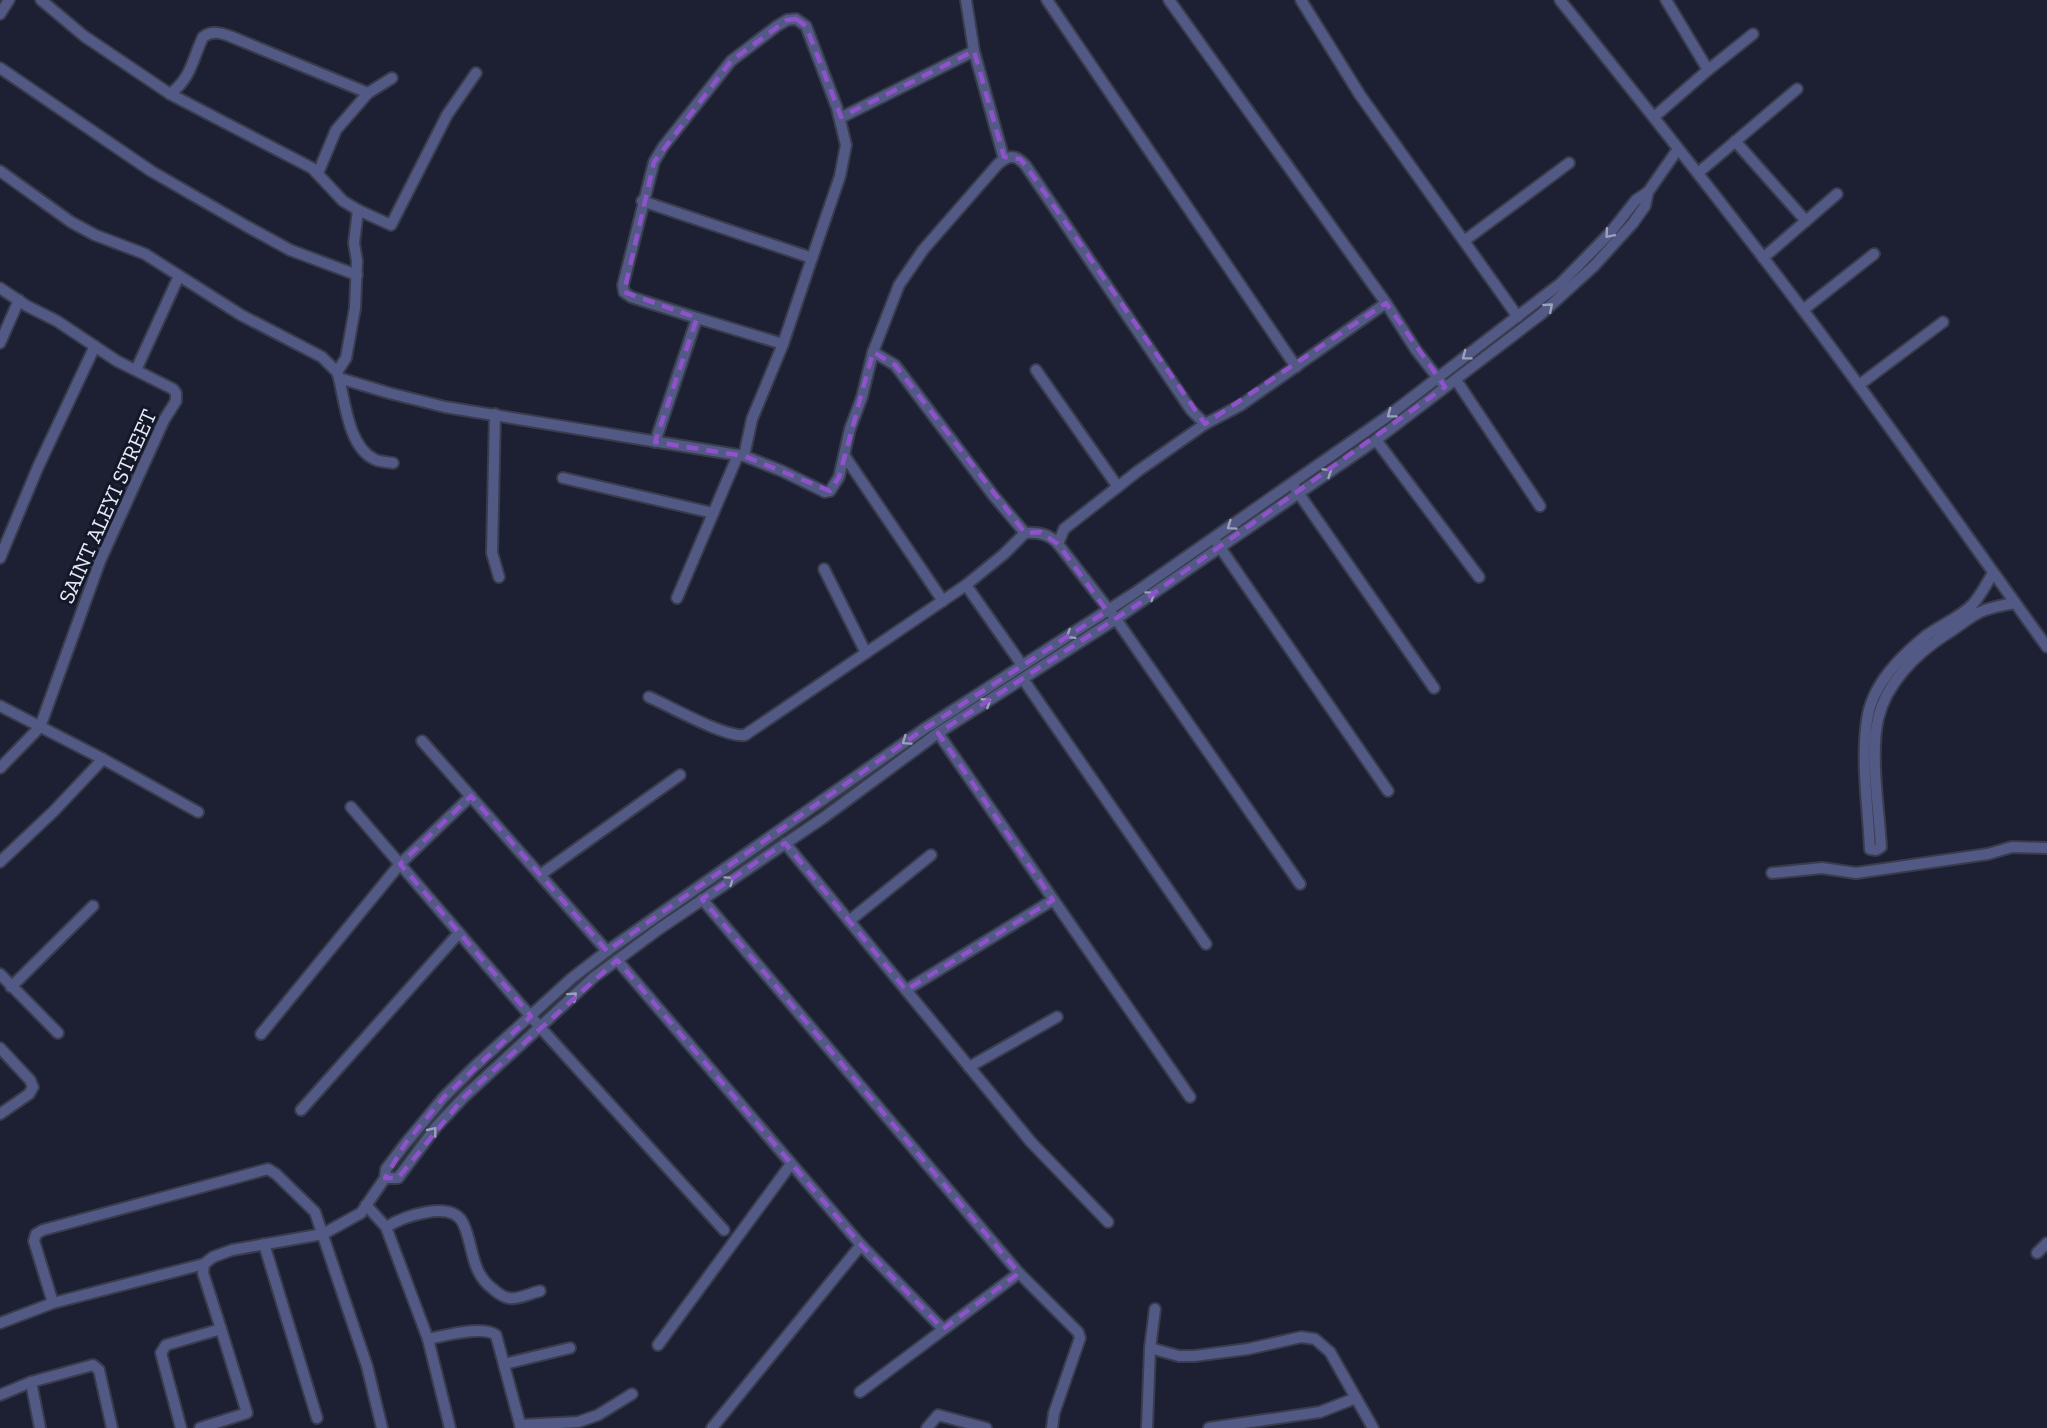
<svg xmlns="http://www.w3.org/2000/svg" width="2047" height="1428" viewBox="0 0 2047 1428" font-family="'Zilla Slab',serif">
<rect width="100%" height="100%" fill="#1d2032"/>
<g fill="none" stroke-linecap="round" stroke-linejoin="round">
<g stroke="#393c4d" stroke-width="14">
<g id="minor">
<polyline points="41,0 84,36 170,94 312,168 343,201 358,210 391,225 447,115 476,73"/>
<polyline points="966,0 974,51 1004,159"/>
<polyline points="1047,0 1296,367"/>
<polyline points="1169,0 1386,303"/>
<polyline points="1301,0 1360,95 1518,317"/>
<path d="M1560 0C1642 102 1724 205 1803 310 1887 421 1966 535 2047 647"/>
<polyline points="1666,0 1708,70"/>
<polyline points="0,14 9,0"/>
<polyline points="0,68 151,171 248,227 290,250 357,275"/>
<path d="M170 94C192 77 192 60 203 37 212 30 222 33 232 37L368 93"/>
<polyline points="1654,117 1708,70 1753,34"/>
<polyline points="840,118 974,51"/>
<polyline points="1735,141 1806,221"/>
<path d="M0 171 71 222 95 235 145 254 241 315 322 357 337 372 339 378C345 403 349 447 374 459 379 462 387 462 393 463"/>
<polyline points="318,173 336,130 368,93 392,78"/>
<polyline points="1698,173 1797,89"/>
<polyline points="642,201 812,258 783,344"/>
<polyline points="1464,241 1569,163"/>
<polyline points="1763,258 1837,194"/>
<polyline points="0,288 27,306 57,321 117,361 173,389 176,393 176,401 164,420 100,561 40,727 0,768"/>
<polyline points="1803,310 1874,254"/>
<polyline points="697,318 631,297 624,292 623,285 654,162 663,147 731,61 777,26 787,20 796,19 806,26 837,108 846,145 840,176 812,258"/>
<polyline points="0,343 19,300"/>
<path d="M873 352 895 365 993 495 1025 533C1039 532 1049 534 1058 544L1116 619 1300 884"/>
<polyline points="136,370 179,276"/>
<polyline points="1036,370 1118,487"/>
<polyline points="337,372 346,358 355,308 357,261 354,243 358,210"/>
<path d="M339 378 389 393 445 407 744 456 782 471 825 492 830 491 839 477 850 429 862 397 873 352 899 285 923 250 998 164C1009 155 1016 154 1026 166L1191 410 1205 424 1241 405 1386 303 1416 350 1441 382"/>
<polyline points="1456,380 1540,506"/>
<polyline points="1859,385 1943,322"/>
<polyline points="495,414 492,553 499,577"/>
<polyline points="1376,440 1479,577"/>
<polyline points="655,442 697,318 783,344 752,419 744,456"/>
<polyline points="844,455 943,601"/>
<polyline points="563,478 713,513"/>
<polyline points="1295,488 1434,688"/>
<polyline points="1217,543 1388,791"/>
<polyline points="1058,544 1064,529 1138,471 1205,424"/>
<polyline points="0,558 38,467 95,346"/>
<polyline points="824,569 866,653"/>
<path d="M1993 573C1987 583 1981 595 1973 604 1961 617 1942 624 1927 635 1901 656 1872 684 1867 720 1861 762 1868 806 1870 849L1876 850 1881 847C1879 810 1870 754 1878 719 1886 683 1916 654 1945 635 1957 628 1968 618 1980 612 1991 607 2003 605 2015 603"/>
<polyline points="677,598 738,455"/>
<polyline points="1022,665 966,585 1004,554 1025,533"/>
<polyline points="1023,679 1206,944"/>
<path d="M649 697C670 706 725 738 745 735L966 585"/>
<polyline points="0,706 103,759 198,812"/>
<polyline points="938,733 1190,1097"/>
<polyline points="422,741 607,951"/>
<polyline points="351,807 539,1026 724,1230"/>
<polyline points="785,843 1031,1142 1108,1222"/>
<polyline points="0,862 54,811 103,759"/>
<polyline points="1772,873 1822,868 1856,873 1988,854 2012,847 2047,848"/>
<polyline points="540,875 680,775"/>
<polyline points="702,899 1019,1273 1078,1332 1080,1338 1054,1413 1052,1428"/>
<polyline points="849,921 931,855"/>
<polyline points="617,960 861,1245 712,1428"/>
<polyline points="0,974 58,1033"/>
<polyline points="11,987 93,906"/>
<polyline points="906,990 1053,900"/>
<polyline points="261,1034 400,864 471,796"/>
<polyline points="0,1048 30,1080 33,1087 29,1094 0,1114"/>
<polyline points="969,1067 1057,1017"/>
<polyline points="301,1110 459,933"/>
<polyline points="385,1178 398,1178 436,1127 465,1096 593,978 659,929 823,818 938,733 1116,619 1376,440 1540,315 1594,266 1633,223 1645,206 1648,192 1678,149"/>
<polyline points="366,1205 386,1227 428,1339 450,1428"/>
<path d="M386 1227C403 1217 451 1199 463 1223 474 1246 470 1272 493 1289 498 1293 502 1297 509 1298 517 1300 531 1293 540 1291"/>
<polyline points="264,1244 317,1418"/>
<polyline points="861,1245 943,1329"/>
<polyline points="2037,1253 2047,1243"/>
<polyline points="53,1303 34,1241 36,1234 43,1230 268,1169 276,1174 315,1212 367,1366 382,1428"/>
<polyline points="0,1323 53,1303 204,1264"/>
<path d="M428 1339C445 1336 482 1325 496 1335L521 1428"/>
<polyline points="658,1345 791,1164"/>
<polyline points="1150,1348 1179,1356 1194,1356 1248,1349 1301,1337 1315,1339 1330,1352 1373,1428"/>
<polyline points="504,1364 570,1348"/>
<polyline points="31,1382 40,1428"/>
<polyline points="860,1392 1019,1273"/>
<polyline points="0,1395 31,1382 93,1365 99,1370 112,1428"/>
<polyline points="520,1425 578,1422 598,1415 632,1394"/>
<polyline points="181,1428 161,1353 166,1345 221,1329 203,1273 204,1264 213,1257 232,1250 323,1234 361,1213 385,1178 386,1169 405,1144 444,1097 474,1067 572,978 607,951 924,729 1133,594 1388,416 1561,283 1610,233 1636,200 1648,192"/>
<polyline points="200,1428 247,1413 221,1329"/>
<polyline points="927,1428 938,1415 986,1428"/>
<polyline points="1147,1428 1150,1348 1155,1309"/>
<polyline points="1209,1428 1320,1412 1356,1398"/>
</g>
</g>
<use href="#minor" stroke="#525984" stroke-width="10"/>
</g>
<defs><path id="oneway-chevron" d="M-2-3.5L2.5 0L-2 3.5" fill="none" stroke-width="1.6" stroke-linecap="round" stroke-linejoin="round" transform="scale(1.5)"/></defs>
<g stroke="#9ca1bd">
<use href="#oneway-chevron" transform="translate(1609 234) rotate(131)"/>
<use href="#oneway-chevron" transform="translate(1549 307) rotate(-41)"/>
<use href="#oneway-chevron" transform="translate(1466 356) rotate(143)"/>
<use href="#oneway-chevron" transform="translate(1391 414) rotate(143)"/>
<use href="#oneway-chevron" transform="translate(1328 472) rotate(-34)"/>
<use href="#oneway-chevron" transform="translate(1231 526) rotate(146)"/>
<use href="#oneway-chevron" transform="translate(1151 595) rotate(-35)"/>
<use href="#oneway-chevron" transform="translate(1070 635) rotate(148)"/>
<use href="#oneway-chevron" transform="translate(987 702) rotate(-33)"/>
<use href="#oneway-chevron" transform="translate(906 741) rotate(145)"/>
<use href="#oneway-chevron" transform="translate(730 880) rotate(-35)"/>
<use href="#oneway-chevron" transform="translate(573 996) rotate(-42)"/>
<use href="#oneway-chevron" transform="translate(433 1131) rotate(-51)"/>
</g>
<path fill="none" stroke="#9052ca" stroke-width="4.5" stroke-dasharray="12 8" stroke-linejoin="round" d="M796 19 806 26 841 117 974 51 1004 157 1020 159 1026 166 1205 424 1386 303 1445 387 1140 603 938 733 1053 900 906 990 785 843 702 899 1019 1273 943 1329 861 1245 617 960 465 1096 398 1178H385L405 1144 444 1097 531 1016 400 864 471 796 607 951 924 729 1107 611 1058 544 1040 532 1025 533 895 365 873 352 839 477 830 491 744 456 655 442 697 318 624 292 654 162 731 61 787 20Z"/>
<g text-anchor="middle" stroke-width="6" stroke-linejoin="round" paint-order="stroke">
<g font-size="22" fill="#e6e9f6" stroke="#141728">
<text transform="translate(107 506) rotate(-66)" y="8">SAINT ALEYI STREET</text>
</g>
</g>
</svg>
